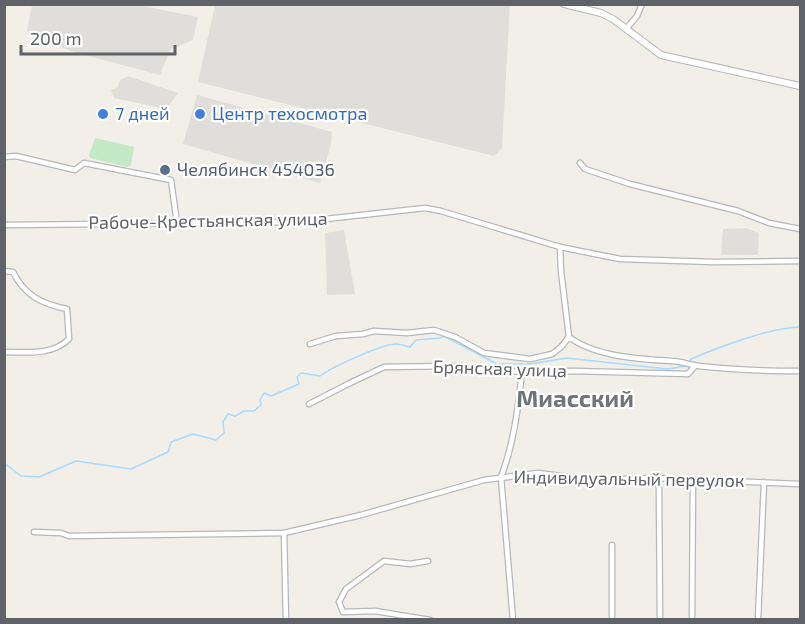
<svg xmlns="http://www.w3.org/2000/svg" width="805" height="624" viewBox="0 0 805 624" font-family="'Exo 2',sans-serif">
<rect width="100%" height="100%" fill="#f1efe8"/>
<g fill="#e0deda">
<polygon points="32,5 138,5 198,17 193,40 170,50 160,75 81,54 36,39 27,31"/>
<polygon points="215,5 510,5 502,148 494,156 198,82"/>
<polygon points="128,76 178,93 166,109 114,98 111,90 118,87 120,80"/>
<polygon points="197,95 332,132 331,144 320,183 183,144"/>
<polygon points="746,228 759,233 758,255 721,255 723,229"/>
<polygon points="344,230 355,294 327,295 325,233"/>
</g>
<polygon fill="#c5e8c5" points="95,138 134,147 131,165 127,167 90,158 89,155"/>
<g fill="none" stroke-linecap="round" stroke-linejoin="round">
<g stroke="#aadaff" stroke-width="1.5">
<path d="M689 362 691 359C719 347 772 327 800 327"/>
<path d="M4 463 21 476 39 477 76 461 131 469 168 452 171 442 193 434 216 440 224 433 223 422 228 414 235 416 244 411H254L261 405 260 400 264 393 271 396 299 384 297 377 301 373 320 376C332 367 382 344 396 344 400 344 406 346 410 347L416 340 440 338 444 336 497 364H530L567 358 667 369 686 366"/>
</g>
<g stroke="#b5b8bc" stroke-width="7">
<g id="minor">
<polyline points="626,29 637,16 642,4"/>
<polyline points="4,157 16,156 75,170 84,163 171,180 177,223"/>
<polyline points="580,163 585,169 630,184 738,211 769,223 800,229"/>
<polyline points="4,225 299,222 425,208 441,211 560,247 620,259 714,262 800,261"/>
<polyline points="560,247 561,271 569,337"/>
<path d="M4 271 13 272C25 296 42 304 67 309L69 339C52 356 26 352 4 352"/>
<path d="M310 344 336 336 363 334 374 331 407 333 434 330 455 337 484 353 530 359 552 354 561 347 569 337C596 357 639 359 672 361 681 361 690 365 699 366 733 370 766 371 800 371"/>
<polyline points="309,404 350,383 384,367 452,366 522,372 574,371 688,374 695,366"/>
<polyline points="655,478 659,488 660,620"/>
<polyline points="34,532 61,533 69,536 284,533 361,515 484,480 538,473 592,480 655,478 800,484"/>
<polyline points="284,533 286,620"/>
<polyline points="428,561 410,564 384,561 346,589 339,602 343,612 375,611 430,620"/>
<path d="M513 620 501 477C514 443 518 408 522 372"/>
<polyline points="612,620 612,545"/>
<polyline points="692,620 693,479"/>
<polyline points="758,620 764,482"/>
</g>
</g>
<g stroke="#b5b8bc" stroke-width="8">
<polyline id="tertiary" points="564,4 601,13 613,19 661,55 800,86"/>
</g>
<use href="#minor" stroke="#fff" stroke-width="4.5"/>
<use href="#tertiary" stroke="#fff" stroke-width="6"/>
</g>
<g fill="#3f7fe0" stroke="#fff" stroke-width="2">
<circle cx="103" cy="114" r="6"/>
<circle cx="200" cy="114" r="6"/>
</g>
<circle fill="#5c6f8a" stroke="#fff" stroke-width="2" cx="165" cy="170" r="6"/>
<g text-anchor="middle" stroke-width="4.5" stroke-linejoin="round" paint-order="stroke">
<g font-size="18" fill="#366cbe" stroke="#fff" text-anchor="start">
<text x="115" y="120">7 дней</text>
<text x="212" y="120">Центр техосмотра</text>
</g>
<g font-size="18" fill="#4e5e75" stroke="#fff" text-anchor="start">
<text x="177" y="176">Челябинск 454036</text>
</g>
<g font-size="18" fill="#5f6368" stroke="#fff">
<text transform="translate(208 221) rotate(-1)" y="6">Рабоче-Крестьянская улица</text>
<text transform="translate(500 369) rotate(2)" y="6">Брянская улица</text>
<text transform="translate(629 479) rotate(1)" y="6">Индивидуальный переулок</text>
</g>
<g font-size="24" font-weight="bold" fill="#70757a" stroke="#fff">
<text x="575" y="407">Миасский</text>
</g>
</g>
<rect width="805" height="624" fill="none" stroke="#5f6368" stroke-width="12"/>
<path d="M21 45v9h154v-9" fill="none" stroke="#5f6368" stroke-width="3"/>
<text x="30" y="45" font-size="18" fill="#5f6368" stroke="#ffffff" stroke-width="4.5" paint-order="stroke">200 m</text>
</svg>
